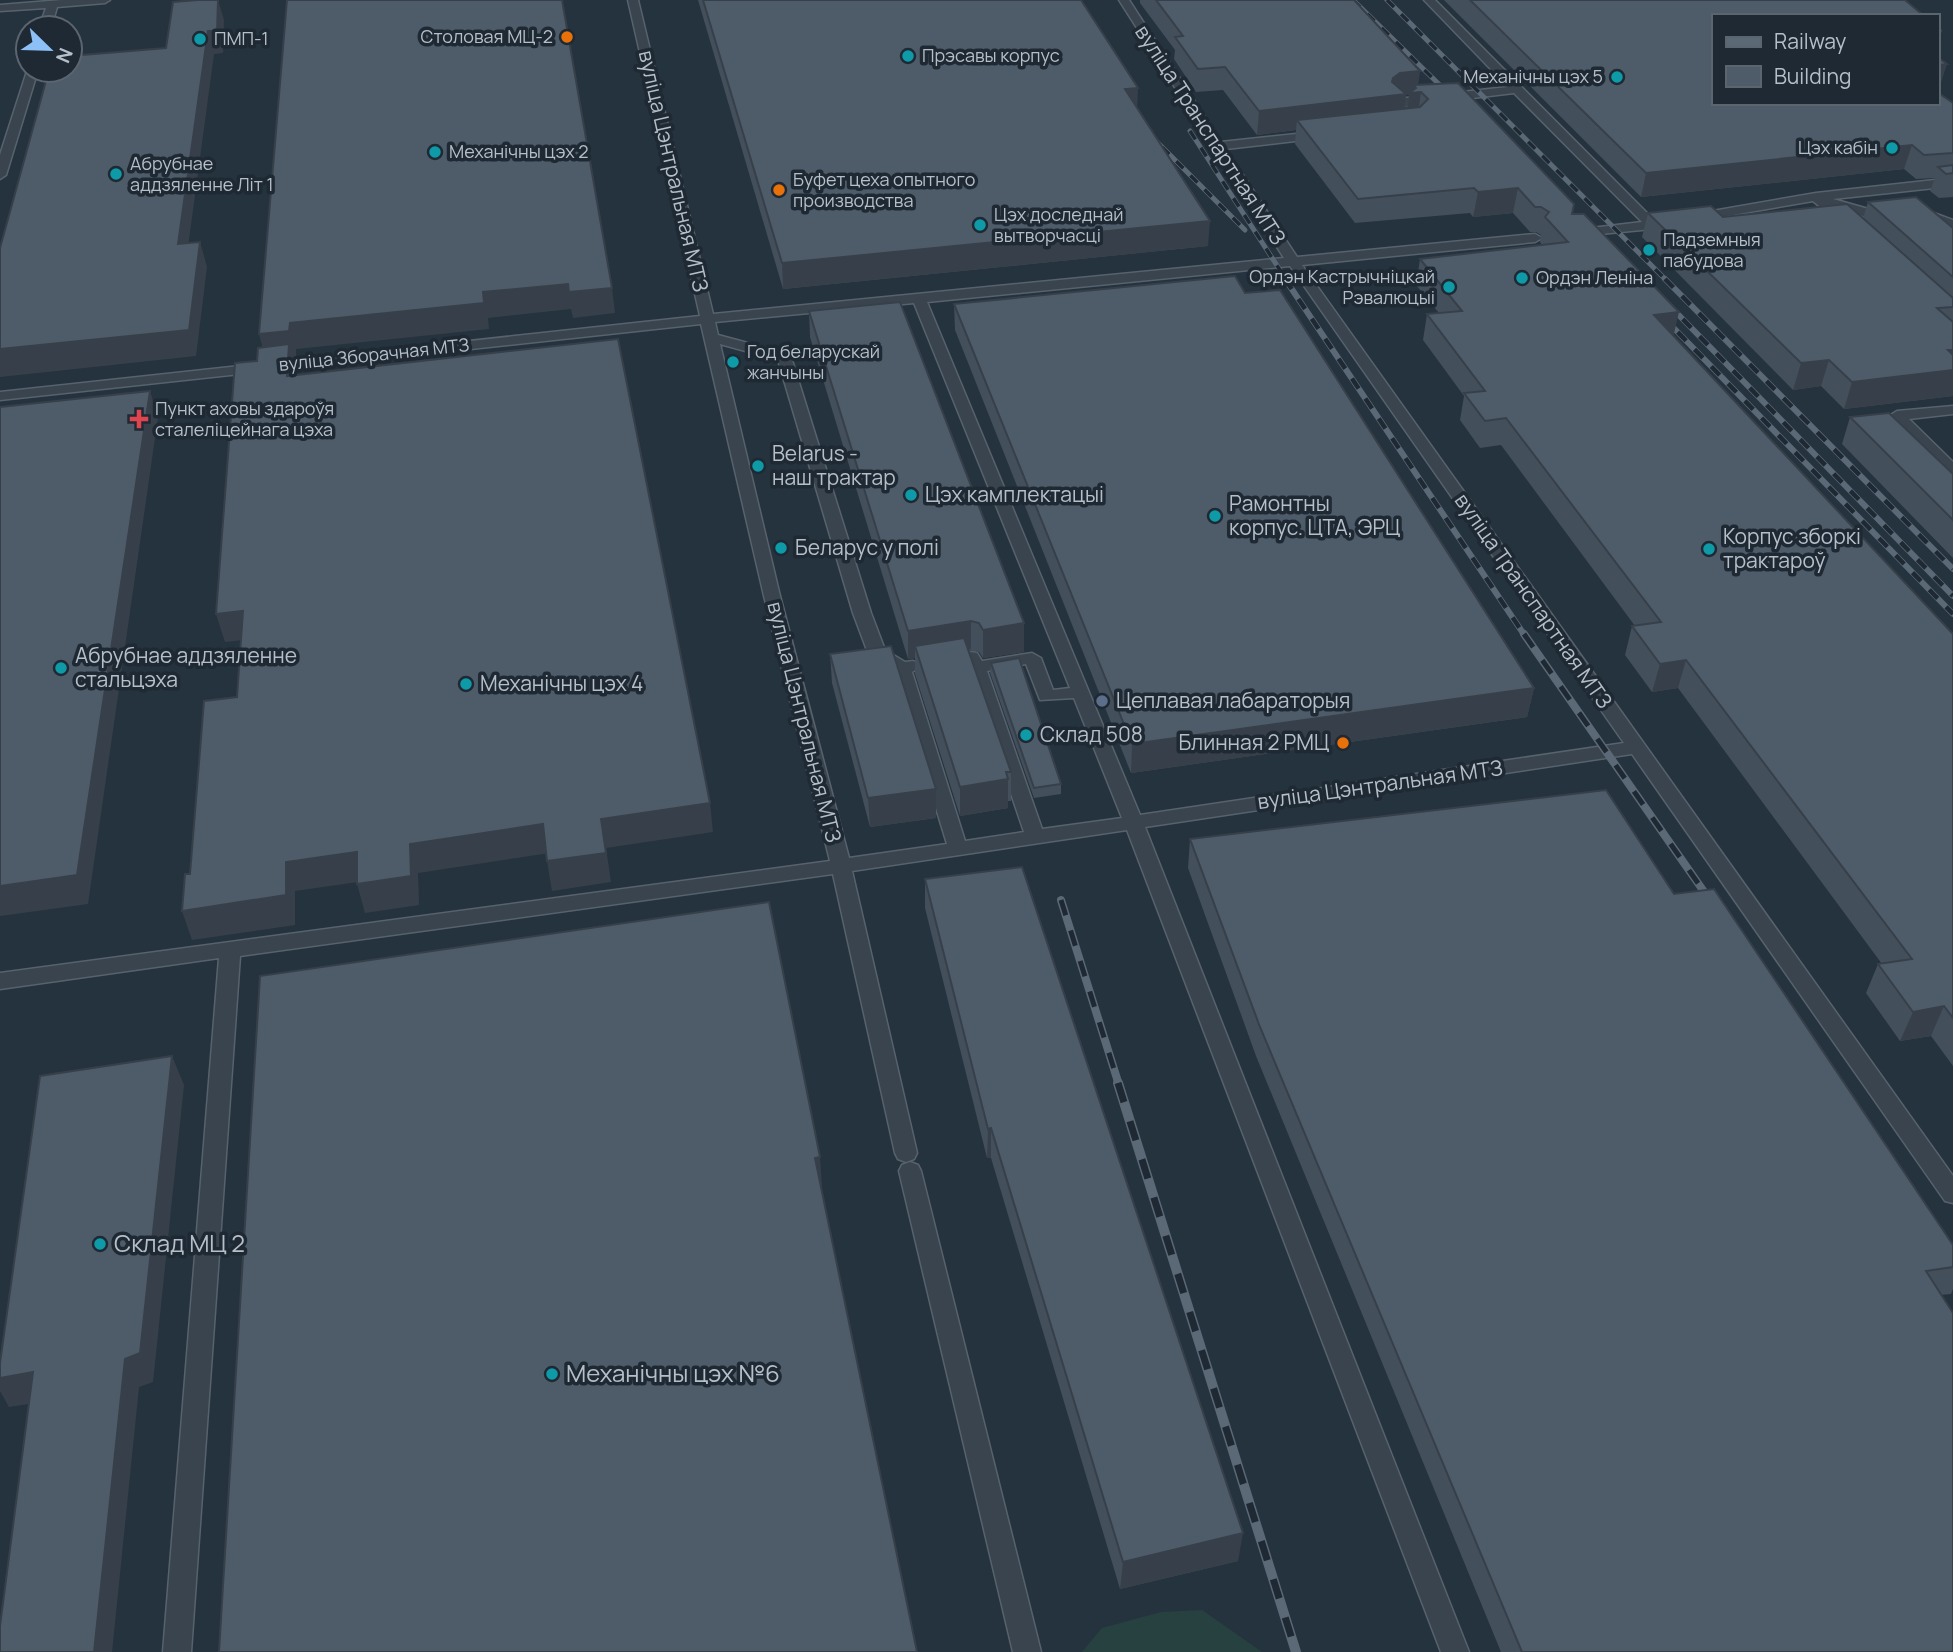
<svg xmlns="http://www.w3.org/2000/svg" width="1953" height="1652" viewBox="0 0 1953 1652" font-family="Manrope,sans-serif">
<rect width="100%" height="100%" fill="#25333f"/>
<polygon fill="#274040" points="1202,1610 1262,1652 1082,1652 1102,1628 1161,1612"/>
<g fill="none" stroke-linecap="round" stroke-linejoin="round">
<g stroke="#57626d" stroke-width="3">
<g id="lane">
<polygon points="62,0 110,0 105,3 57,7 51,28 39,28 46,8 0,11 0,5"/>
<path d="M628 0H638L713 314 1284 258 1119 0H1129L1221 142 1325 131V137L1321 138 1226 149 1297 257 1535 234 1542 238 1535 242 1302 265 1953 1176V1203L1945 1201 1632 754 1145 827 1469 1652H1441L1127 830 852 871 917 1153 914 1159 906 1162 898 1159 895 1153 833 874 240 956 191 1652H163L219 958 0 989V973L830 861 764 596 701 324 0 400V392L700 316ZM1290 266 1624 743 1140 815 927 302ZM914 303 1070 688 1053 690 1041 658 1032 653 982 661 977 653 971 652 940 657 937 661 946 666 966 663 968 667 1024 832 965 841 912 672 922 666 913 661 905 662 885 650 871 613 791 357 789 354 718 335 715 322ZM720 344 778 360 853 613 868 653 894 671 947 844 849 858 780 596ZM1026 664 1040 700 1074 698 1122 818 1042 829 987 671Z"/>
<path d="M1424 0H1435L1655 221 1816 193 1953 178V186L1833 199 1872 210 1890 208 1896 212C1880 225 1854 213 1835 208L1853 224 1846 228 1813 201 1652 229 1569 237V231L1574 230 1642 222 1514 93 1406 106 1410 111 1404 115 1391 103 1397 99 1508 87Z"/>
<polygon points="28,68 28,70 38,70 6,175 0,179 0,155"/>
<polygon points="1923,209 1953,220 1953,228 1918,216 1918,210"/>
<polygon points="1953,406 1953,414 1909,419 1953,462 1953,476 1947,474 1889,416 1897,411"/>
<polygon points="910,1162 918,1165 921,1171 1041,1652 1013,1652 899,1171 902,1165"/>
</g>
</g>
<use href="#lane" fill="#39444f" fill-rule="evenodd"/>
<g stroke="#5b6976" stroke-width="5">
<g id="rail-far3">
<polyline points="1353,0 1453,98"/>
<polyline points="1387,0 1667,281"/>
<polyline points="1190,131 1287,281"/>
<polyline points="1148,133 1245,230"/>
</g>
</g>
<g stroke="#5b6976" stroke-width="6">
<g id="rail-far2">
<polyline points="1285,279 1525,636"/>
<polyline points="1665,279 1953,569"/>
<polyline points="1666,302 1953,596"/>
<polyline points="1661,315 1953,614"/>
</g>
</g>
<g stroke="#5b6976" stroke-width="8">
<g id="rail-far1">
<polyline points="1524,634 1714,906"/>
<polyline points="1061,900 1119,1085"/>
</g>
</g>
<g stroke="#5b6976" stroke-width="10">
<polyline id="rail" points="1118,1083 1296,1652"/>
</g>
<use href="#rail-far3" stroke="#1e2934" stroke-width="3.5" stroke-dasharray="10" stroke-linecap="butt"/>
<use href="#rail-far2" stroke="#1e2934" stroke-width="4.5" stroke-dasharray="12" stroke-linecap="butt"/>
<use href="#rail-far1" stroke="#1e2934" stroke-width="5" stroke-dasharray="16" stroke-linecap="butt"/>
<use href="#rail" stroke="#1e2934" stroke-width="7" stroke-dasharray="20" stroke-linecap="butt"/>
</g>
<g fill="#434f5b" fill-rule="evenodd">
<polygon points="698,0 1081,0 1208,246 783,289"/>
<path d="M1140 0H1354L1418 85 1572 214 1674 336 1953 634V1066L1931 1036 1900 1041 1866 993 1878 964H1882L1678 688 1652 692 1625 655 1632 626H1635L1501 445 1480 448 1460 420 1464 396 1423 340 1427 314 1439 313 1416 285 1420 259 1542 245 1540 242 1541 235 1536 232H1530L1513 213 1473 217 1470 213 1355 223 1295 144 1296 130 1257 135 1223 90 1196 92 1174 59 1175 50 1140 3ZM1406 95H1409L1407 108 1404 109Z"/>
<polygon points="1444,0 1905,0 1713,16 1953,103 1953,197 1939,198 1930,191 1935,178 1916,179 1904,169 1641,197"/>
<polygon points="1937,26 1942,30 1937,47"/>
<polygon points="1868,202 1953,228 1953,396 1844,409 1821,386 1793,390 1642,237 1648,213 1723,217 1863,218"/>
<polygon points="1245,293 1534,688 1527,717 1131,773 955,330 954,304"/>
<polygon points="809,311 1024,652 983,658 979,652 969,650 1011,772 1011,801 1008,801 1008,808 960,816 915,674 915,658 908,659 810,337"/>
<polygon points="1850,417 1953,474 1953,558 1842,444"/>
<polygon points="830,654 936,818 870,827 832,683"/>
<polygon points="991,663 1061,784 1061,794 1034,798 990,673"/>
<polygon points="1190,839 1674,894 1953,1245 1953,1289 1951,1294 1941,1295 1953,1652 1501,1652 1256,1056 1188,868"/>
<polygon points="925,879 1238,1561 1120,1589 991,1158 987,1158 925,908"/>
</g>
<g fill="#37404a">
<polygon points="218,0 224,20 223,53 214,54 185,269 178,244 208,31"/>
<polygon points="1947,64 1940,86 1937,87 1937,65"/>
<polygon points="1420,71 1417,93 1421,92 1418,115 1406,117 1409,95 1406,95 1403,117 1297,120 1296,130 1257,135 1259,111 1393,78 1400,73"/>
<polygon points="1138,88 1137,111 1125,89"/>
<polygon points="1912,145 1904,169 1641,197 1646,173"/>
<polygon points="1518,188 1513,213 1473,217 1478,192"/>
<polygon points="1210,221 1208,246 783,289 782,263"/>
<polygon points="200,242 207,267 196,356 0,377 0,349"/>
<polygon points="568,284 612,288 615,313 573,318 571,309 488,318 489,329 296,349 296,357 292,358 295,371 294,402 266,360 259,334 290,323 483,292"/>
<polygon points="1679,312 1673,338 1654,315"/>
<polygon points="1948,350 1953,350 1953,396 1844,409 1852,382"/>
<polygon points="1829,360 1821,386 1793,390 1801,363"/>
<polygon points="150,391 158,417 88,904 0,916 0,886"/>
<polygon points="243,611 251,639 225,642 216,614"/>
<polygon points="971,621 971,649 918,657 915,646 915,658 908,659 908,631"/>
<polygon points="1024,623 1024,652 983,658 983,630"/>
<polygon points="1686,660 1678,688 1652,692 1660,664"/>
<polygon points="1534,688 1527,717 1131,773 1132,744"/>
<polygon points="1008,779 1008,808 960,816 960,787"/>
<polygon points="936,789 936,818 870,827 868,798"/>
<polygon points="710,803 713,832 606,848 611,882 552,891 547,861 601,819"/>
<polygon points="543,824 549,853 418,873 419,905 365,913 357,884 410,844"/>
<polygon points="357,852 365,881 295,891 295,925 192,940 182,911 286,862"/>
<polygon points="1944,1006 1931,1036 1900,1041 1913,1012"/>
<polygon points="172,1056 184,1085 153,1382 139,1387 112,1652 94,1652 125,1359"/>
<polygon points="991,1128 991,1158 987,1158 988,1129"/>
<polygon points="820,1157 822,1186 817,1187 815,1158"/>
<polygon points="33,1372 48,1401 9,1407 0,1391 0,1378"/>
<polygon points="1243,1533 1238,1561 1120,1589 1123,1562"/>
</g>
<g fill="#4e5c6a" stroke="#37404a" stroke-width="2">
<polygon points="198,0 218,0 217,31 208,31 178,244 200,242 189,330 0,349 0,248 49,70 70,70 70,56 166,48 173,2"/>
<polygon points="287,0 562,0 612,288 569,292 568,284 483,292 484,303 290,323 289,331 259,334"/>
<polygon points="703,0 1081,0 1138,88 1125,89 1210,221 782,263"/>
<polygon points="1156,0 1354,0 1420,71 1400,73 1393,78 1392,82 1406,94 1259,111 1225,67 1198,69 1175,37 1183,36"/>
<polygon points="1470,0 1905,0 1924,16 1713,16 1713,103 1937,103 1937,92 1953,103 1953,153 1924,155 1912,145 1646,173"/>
<polygon points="1937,57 1947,64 1937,65"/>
<polygon points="1458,83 1574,204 1572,214 1584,214 1679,312 1654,315 1953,634 1953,1018 1944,1006 1913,1012 1878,964 1912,959 1686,660 1660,664 1632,626 1661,622 1506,418 1485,421 1464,393 1485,391 1427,314 1462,311 1420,259 1568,242 1545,217 1549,212 1541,207 1535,207 1518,188 1478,192 1474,188 1358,199 1297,120 1420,107 1428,99 1421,92 1409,93 1416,88 1414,85"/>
<polygon points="1953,165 1953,173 1946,174 1938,167"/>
<polygon points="1916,197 1953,228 1953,277 1868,202"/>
<polygon points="1847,204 1953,298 1953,307 1937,308 1953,322 1953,350 1948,350 1953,355 1953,370 1852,382 1829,360 1801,363 1648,213 1711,206 1723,217"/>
<polygon points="1235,276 1245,293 1280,290 1534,688 1132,744 954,304"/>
<polygon points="900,302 1024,623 983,630 979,623 971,621 908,631 809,311"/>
<polygon points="618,339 710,803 601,819 606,853 547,861 543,824 410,844 411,876 357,884 357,852 286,862 286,895 182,911 185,874 190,874 204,701 237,697 243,611 216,614 235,363 257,361 258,348 289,344 287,376"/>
<polygon points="150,391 77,875 0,886 0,407"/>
<polygon points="1889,413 1953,474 1953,520 1850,417"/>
<polygon points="964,638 1011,772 1006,772 1008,779 960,787 915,646"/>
<polygon points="891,646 936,789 868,798 830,654"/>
<polygon points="1019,658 1061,784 1034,788 991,663"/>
<polygon points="1606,790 1674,894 1714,889 1953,1245 1953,1267 1926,1271 1953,1313 1953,1652 1522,1652 1260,1027 1190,839"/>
<polygon points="1022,867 1243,1533 1123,1562 991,1128 988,1129 925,879"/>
<polygon points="769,902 820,1157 815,1158 917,1652 219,1652 260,976"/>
<polygon points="172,1056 140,1353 125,1359 94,1652 0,1652 0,1626 33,1372 0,1378 0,1363 40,1076"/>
</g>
<g fill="#e8710a" stroke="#1e2934" stroke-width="2.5">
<circle cx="567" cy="37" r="7"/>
<circle cx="779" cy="190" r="7"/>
<circle cx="1343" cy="743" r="7"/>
</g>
<g fill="#0f9aa8" stroke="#1e2934" stroke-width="2.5">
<circle cx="200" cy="39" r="7"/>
<circle cx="908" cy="56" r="7"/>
<circle cx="1617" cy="77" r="7"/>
<circle cx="1892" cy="148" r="7"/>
<circle cx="435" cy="152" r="7"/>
<circle cx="116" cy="174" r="7"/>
<circle cx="980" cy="225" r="7"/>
<circle cx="1649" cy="250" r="7"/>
<circle cx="1522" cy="278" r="7"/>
<circle cx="1449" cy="287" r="7"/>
<circle cx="733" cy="362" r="7"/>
<circle cx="758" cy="466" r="7"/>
<circle cx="911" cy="495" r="7"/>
<circle cx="1215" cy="516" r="7"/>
<circle cx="781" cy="548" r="7"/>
<circle cx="1709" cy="549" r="7"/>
<circle cx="61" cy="668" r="7"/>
<circle cx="466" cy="684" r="7"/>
<circle cx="1026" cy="735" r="7"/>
<circle cx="100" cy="1244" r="7"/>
<circle cx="552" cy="1374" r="7"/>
</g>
<path fill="#e0444e" stroke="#1e2934" stroke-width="2.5" d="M135.5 408.5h7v7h7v7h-7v7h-7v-7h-7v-7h7z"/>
<circle fill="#5c6f8a" stroke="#1e2934" stroke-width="2.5" cx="1102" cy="701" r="7"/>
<g text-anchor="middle" stroke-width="7" stroke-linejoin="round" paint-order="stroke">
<g font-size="18" fill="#b5bfca" stroke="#1e2934" text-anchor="start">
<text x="553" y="43" text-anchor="end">Столовая МЦ-2</text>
<text x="214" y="45">ПМП-1</text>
<text x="922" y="62">Прэсавы корпус</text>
<text x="1603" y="83" text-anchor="end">Механічны цэх 5</text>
<text x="1878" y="154" text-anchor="end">Цэх кабін</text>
<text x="449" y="158">Механічны цэх 2</text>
<text x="130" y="170">Абрубнае<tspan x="130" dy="21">аддзяленне Літ 1</tspan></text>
<text x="793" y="186">Буфет цеха опытного<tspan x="793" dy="21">производства</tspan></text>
<text x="994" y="221">Цэх доследнай<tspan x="994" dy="21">вытворчасці</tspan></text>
<text x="1663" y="246">Падземныя<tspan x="1663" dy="21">пабудова</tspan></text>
<text x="1435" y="283" text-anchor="end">Ордэн Кастрычніцкай<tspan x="1435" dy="21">Рэвалюцыі</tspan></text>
<text x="1536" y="284">Ордэн Леніна</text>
<text x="747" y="358">Год беларускай<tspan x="747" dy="21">жанчыны</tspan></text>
<text x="155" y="415">Пункт аховы здароўя<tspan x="155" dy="21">сталеліцейнага цэха</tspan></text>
</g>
<g font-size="18" fill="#b5bfca" stroke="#1e2934">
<text transform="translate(374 355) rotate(-6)" y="6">вуліца Зборачная МТЗ</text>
</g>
<g font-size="21" fill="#b5bfca" stroke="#1e2934">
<text transform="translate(1210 135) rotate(57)" y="7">вуліца Транспартная МТЗ</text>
<text transform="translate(673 171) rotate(77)" y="7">вуліца Цэнтральная МТЗ</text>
<text transform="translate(1533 601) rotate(55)" y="7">вуліца Транспартная МТЗ</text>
<text transform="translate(804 722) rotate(76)" y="7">вуліца Цэнтральная МТЗ</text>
<text transform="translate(1380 785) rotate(-8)" y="7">вуліца Цэнтральная МТЗ</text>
</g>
<g font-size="21" fill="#b5bfca" stroke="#1e2934" text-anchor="start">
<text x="772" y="461">Belarus -<tspan x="772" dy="24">наш трактар</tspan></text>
<text x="925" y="502">Цэх камплектацыі</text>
<text x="1229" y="511">Рамонтны<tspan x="1229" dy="24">корпус. ЦТА, ЭРЦ</tspan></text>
<text x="1723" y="544">Корпус зборкі<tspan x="1723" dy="24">трактароў</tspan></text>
<text x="795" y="555">Беларус у полі</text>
<text x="75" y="663">Абрубнае аддзяленне<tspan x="75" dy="24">стальцэха</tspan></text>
<text x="480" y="691">Механічны цэх 4</text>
<text x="1116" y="708">Цеплавая лабараторыя</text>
<text x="1040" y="742">Склад 508</text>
<text x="1329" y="750" text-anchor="end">Блинная 2 РМЦ</text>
</g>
<g font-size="24" fill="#b5bfca" stroke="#1e2934" text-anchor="start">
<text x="114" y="1252">Склад МЦ 2</text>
<text x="566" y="1382">Механічны цэх №6</text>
</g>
</g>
<rect x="1712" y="14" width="228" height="91" fill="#1e2934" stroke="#5a6570" stroke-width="2"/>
<rect x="1726" y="37" width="35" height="10" fill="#5b6976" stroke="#5a6570" stroke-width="2"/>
<text x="1774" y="49" font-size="21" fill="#b5bfca">Railway</text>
<rect x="1726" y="66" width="35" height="21" fill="#4e5c6a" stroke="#5a6570" stroke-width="2"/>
<text x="1774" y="84" font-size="21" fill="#b5bfca">Building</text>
<g transform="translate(49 49) rotate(113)"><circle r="33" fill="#1e2934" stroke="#5a6570" stroke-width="2"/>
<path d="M0-5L12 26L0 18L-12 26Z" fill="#8dc0f7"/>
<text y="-10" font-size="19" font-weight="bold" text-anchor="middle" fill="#b5bfca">N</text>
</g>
</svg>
